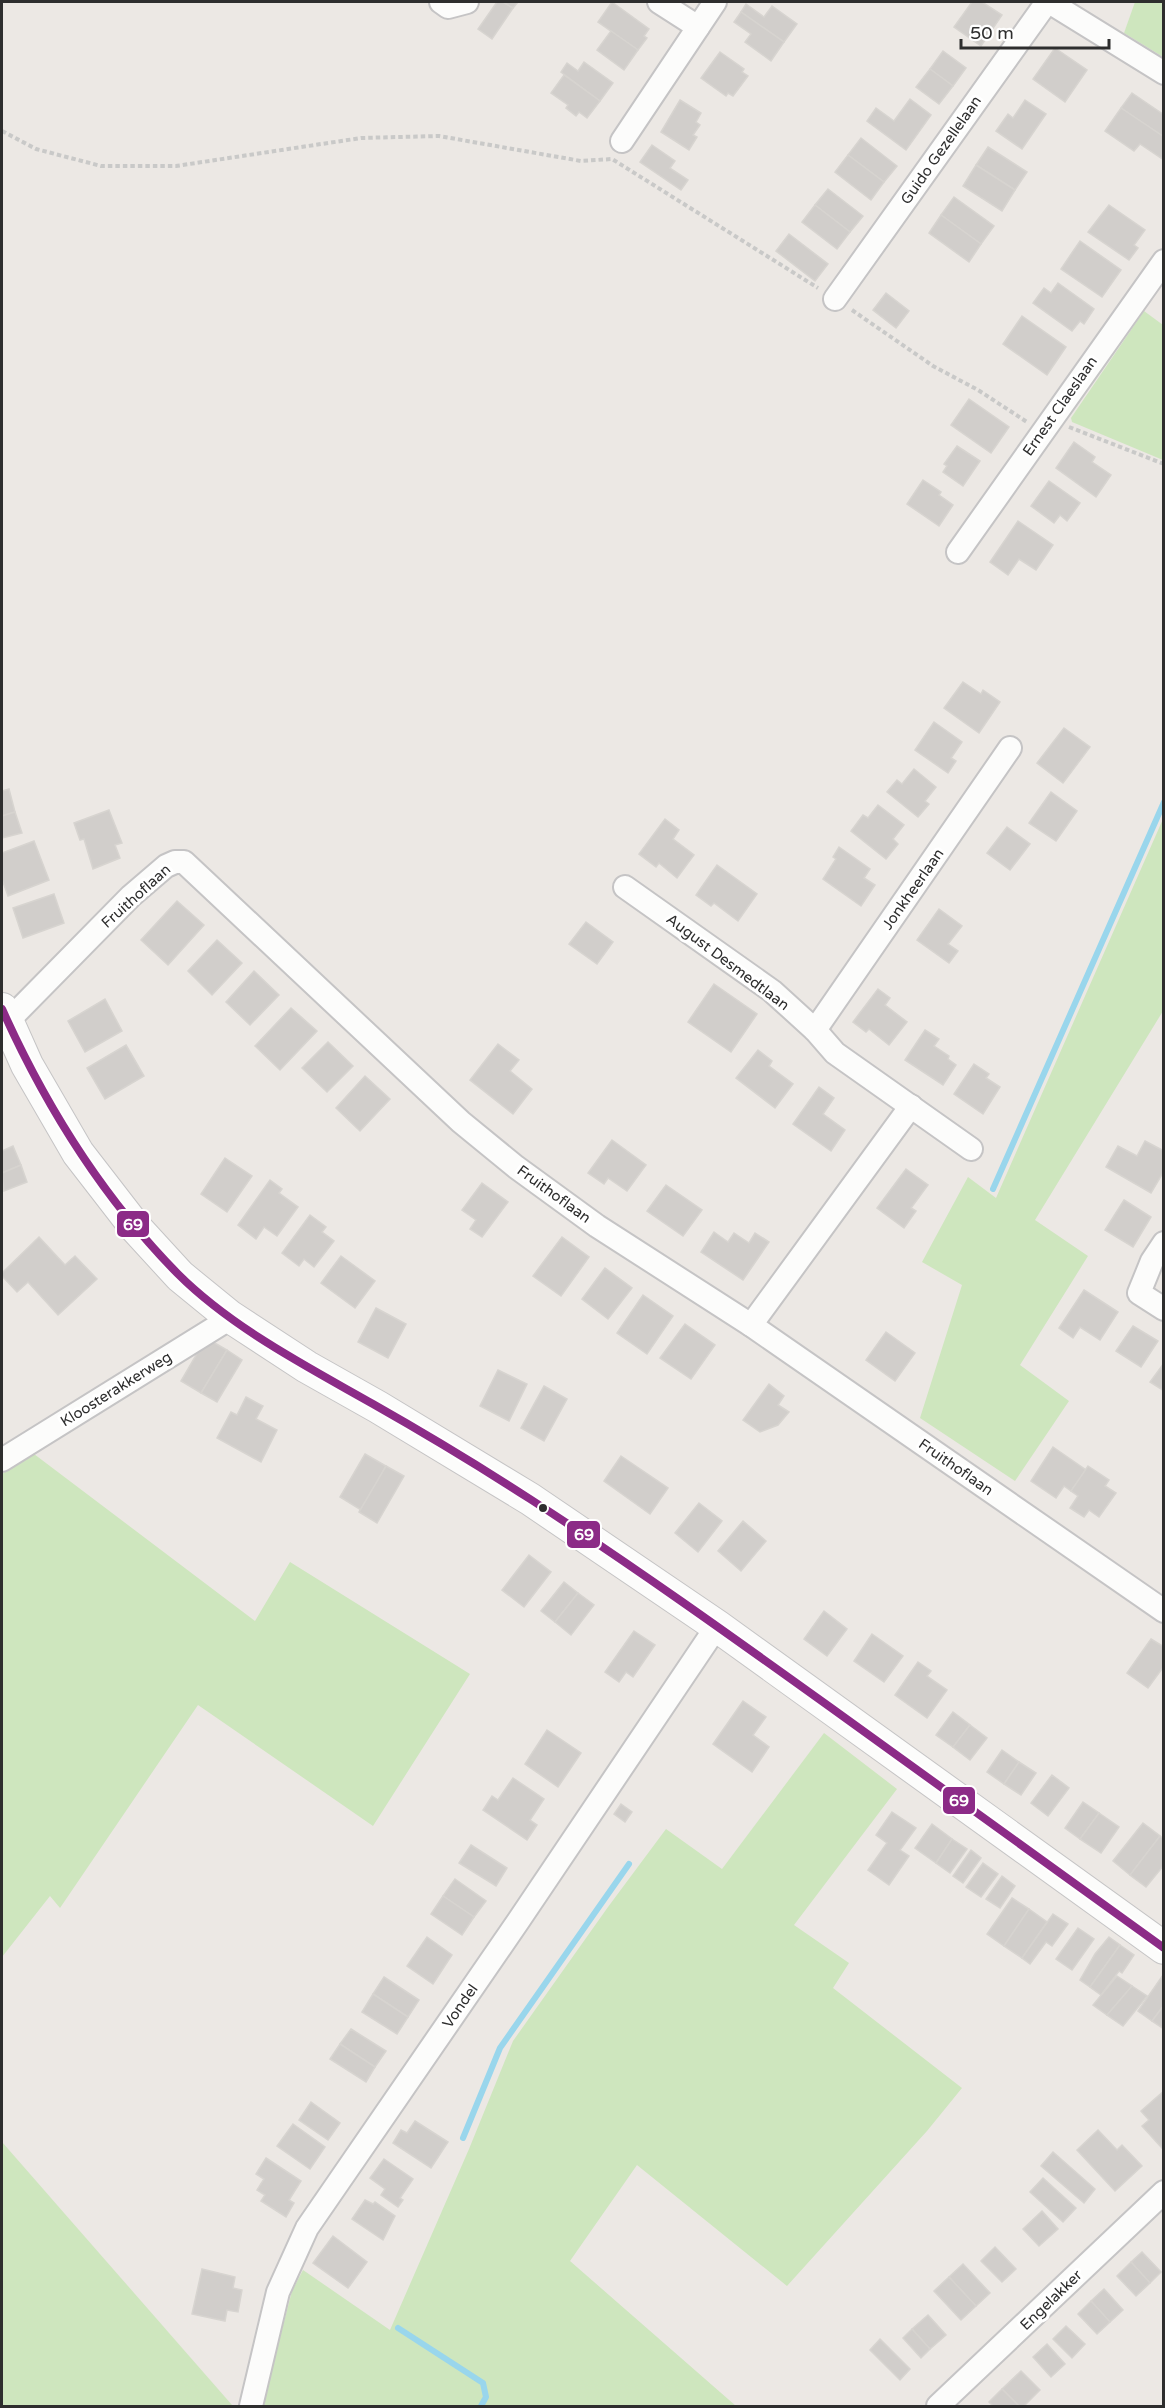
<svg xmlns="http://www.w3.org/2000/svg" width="1165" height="2408" viewBox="0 0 1165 2408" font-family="'Varela Round',sans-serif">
<rect width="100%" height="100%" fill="#ece8e4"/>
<g fill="#cee6be">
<polygon points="1135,2 1163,2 1163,57 1124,33"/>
<polygon points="1144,311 1163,325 1163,460 1072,422 1071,418"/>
<polygon points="1163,819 1163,1011 1035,1220 1088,1256 1020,1365 1069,1401 1015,1481 920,1418 962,1285 922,1262 968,1177 996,1198"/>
<polygon points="34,1454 255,1621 290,1562 470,1674 373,1826 198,1705 60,1908 50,1896 2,1957 2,1474"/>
<polygon points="824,1733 897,1789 794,1925 849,1963 833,1988 962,2088 927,2131 787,2286 637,2165 570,2261 736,2406 262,2406 292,2291 303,2270 390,2330 469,2149 513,2041 608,1907 666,1829 722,1869"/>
<polygon points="2,2142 232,2405 232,2406 2,2406"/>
</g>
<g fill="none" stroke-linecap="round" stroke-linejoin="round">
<g stroke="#99d6ec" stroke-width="6">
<polyline points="993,1189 1164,802"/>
<polyline points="463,2138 500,2048 629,1864"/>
<polyline points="398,2328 483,2383 486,2397 481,2406"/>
</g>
</g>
<g fill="#d1cecb" stroke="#d7d4d0" stroke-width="1.5">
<polygon points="497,2 503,2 513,8 492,39 478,29"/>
<polygon points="503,2 518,2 513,8"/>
<polygon points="612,2 649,29 644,36 647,38 638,50 598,22"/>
<polygon points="972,2 982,2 1002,15 981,46 954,27"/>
<polygon points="746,4 764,17 772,6 797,24 784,42 741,12"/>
<polygon points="741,12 784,42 771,61 745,42 751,34 734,22"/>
<polygon points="611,31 638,50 624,70 597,50"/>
<polygon points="1055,48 1087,70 1065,102 1033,79"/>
<polygon points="943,51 966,68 953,86 930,69"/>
<polygon points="720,52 744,69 742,72 748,76 733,96 728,93 726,96 701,78"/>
<polygon points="584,62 613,83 600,101 561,72 567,63 578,71"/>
<polygon points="930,69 953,86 939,104 916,87"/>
<polygon points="564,75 600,101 587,118 579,112 576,116 566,108 568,105 551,93"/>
<polygon points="1132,93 1164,115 1164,137 1121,108"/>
<polygon points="910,99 931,115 906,150 867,121 876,108 894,121"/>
<polygon points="680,100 701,113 696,122 700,125 693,135 697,137 689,150 661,132"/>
<polygon points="1025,100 1046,114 1022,149 996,131 1008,114 1013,118"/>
<polygon points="1121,108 1164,137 1164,160 1140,144 1134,151 1105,131"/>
<polygon points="861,138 897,166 884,182 848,155"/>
<polygon points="652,145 675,161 670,168 688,180 681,190 640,162"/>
<polygon points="988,147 1027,172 1015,190 976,165"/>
<polygon points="848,155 884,182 871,200 835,172"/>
<polygon points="976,165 1015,190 1002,211 963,186"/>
<polygon points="828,189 863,216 850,232 815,205"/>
<polygon points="954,197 994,226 981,244 941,215"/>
<polygon points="815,205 850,232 837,249 802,222"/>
<polygon points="1109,205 1145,230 1134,245 1138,248 1129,260 1088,232"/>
<polygon points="941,215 981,244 969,262 929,233"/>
<polygon points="789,234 828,264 815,281 776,251"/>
<polygon points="1080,241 1121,270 1102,297 1061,269"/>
<polygon points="1058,283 1094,309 1084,324 1080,321 1072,331 1033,303 1044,288 1051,293"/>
<polygon points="886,293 909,311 896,328 873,310"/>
<polygon points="1022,316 1066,347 1047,375 1003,344"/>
<polygon points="969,399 1009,427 991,453 951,425"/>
<polygon points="1074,442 1095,457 1092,462 1111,475 1096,497 1056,468"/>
<polygon points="957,446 980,461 963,486 943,472 947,466 944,464"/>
<polygon points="923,480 941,492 939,495 953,505 939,526 907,504"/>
<polygon points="1049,481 1080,503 1067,521 1060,515 1054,523 1031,506"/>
<polygon points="1018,521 1053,545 1036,570 1019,559 1008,575 990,562"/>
<polygon points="963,682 981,694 983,690 1000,702 979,733 944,708"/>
<polygon points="934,722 962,742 951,758 956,761 948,773 915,750"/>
<polygon points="1064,728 1090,747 1063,783 1037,763"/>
<polygon points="914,769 936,787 925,801 929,804 918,817 887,792 897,780 902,784"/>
<polygon points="9,789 15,812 2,816 2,791"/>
<polygon points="1051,792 1077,811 1056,841 1029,823"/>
<polygon points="878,805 904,825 893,839 898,844 886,859 851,831 863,815 868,818"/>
<polygon points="109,810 122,843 115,845 120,858 93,869 84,839 80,840 74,823"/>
<polygon points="15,812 22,833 2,838 2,816"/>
<polygon points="665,819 679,830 673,839 694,855 677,878 659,863 656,867 639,854"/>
<polygon points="1007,827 1030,844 1010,870 987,853"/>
<polygon points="34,841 49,880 8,896 2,879 2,853"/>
<polygon points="839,847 870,869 864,878 875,885 861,906 823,879 836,859 833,857"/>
<polygon points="717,865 757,894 738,921 714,903 711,906 696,895"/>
<polygon points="54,894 64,923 23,938 13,908"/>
<polygon points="177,901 204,925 168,965 141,940"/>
<polygon points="939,909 962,926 948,944 958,951 949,963 917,940"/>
<polygon points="586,922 613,942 597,964 569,944"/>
<polygon points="217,940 242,963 212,995 188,971"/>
<polygon points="254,971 279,995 250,1025 226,1002"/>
<polygon points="714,984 757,1014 731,1052 688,1022"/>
<polygon points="878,989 890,998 885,1005 907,1022 889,1045 869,1029 866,1032 853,1022"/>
<polygon points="105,999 122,1031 85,1052 68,1021"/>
<polygon points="291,1008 317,1031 280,1070 255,1046"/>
<polygon points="925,1030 939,1039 934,1046 949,1056 948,1059 956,1065 943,1085 905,1060"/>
<polygon points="328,1042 353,1066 327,1092 302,1068"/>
<polygon points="498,1044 519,1060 510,1071 532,1089 513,1114 470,1080"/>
<polygon points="126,1045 144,1076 105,1099 87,1068"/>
<polygon points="758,1050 772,1061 769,1066 793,1084 775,1108 736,1078"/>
<polygon points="974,1064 989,1074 986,1078 1000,1087 983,1114 954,1094"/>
<polygon points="365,1076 390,1099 360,1131 336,1108"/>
<polygon points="819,1087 834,1098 823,1114 845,1130 831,1151 793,1124"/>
<polygon points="612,1140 646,1165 627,1191 608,1178 604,1184 588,1173"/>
<polygon points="1145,1141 1164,1151 1164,1171 1151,1193 1106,1167 1118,1146 1137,1156"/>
<polygon points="13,1146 21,1165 2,1173 2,1151"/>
<polygon points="225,1158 252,1176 227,1212 201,1194"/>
<polygon points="21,1165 27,1182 4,1191 2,1173"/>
<polygon points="906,1169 928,1185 911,1208 916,1211 904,1228 877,1208"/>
<polygon points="270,1180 282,1189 279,1193 298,1207 277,1236 264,1227 256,1239 238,1225"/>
<polygon points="482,1183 508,1202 482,1237 470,1229 476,1220 462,1210"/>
<polygon points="666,1185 702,1210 683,1236 647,1211"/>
<polygon points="1124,1200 1151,1217 1133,1247 1105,1230"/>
<polygon points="310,1215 326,1227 322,1232 334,1241 314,1267 304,1259 299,1266 282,1253"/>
<polygon points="714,1232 728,1242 734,1233 749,1243 755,1233 769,1242 743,1280 701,1252"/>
<polygon points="39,1237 65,1265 75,1256 97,1279 58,1315 28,1282 17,1292 2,1276 2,1273"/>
<polygon points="562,1237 589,1257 561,1296 533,1276"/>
<polygon points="341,1256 375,1281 355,1308 321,1283"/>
<polygon points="605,1268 632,1288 608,1319 582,1299"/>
<polygon points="1084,1290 1118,1312 1100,1340 1080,1327 1073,1338 1059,1328"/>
<polygon points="643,1295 673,1316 647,1354 617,1333"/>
<polygon points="376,1308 406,1324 388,1358 358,1342"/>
<polygon points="685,1324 715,1345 691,1379 660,1358"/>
<polygon points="1133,1326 1158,1341 1141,1367 1116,1351"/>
<polygon points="886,1332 915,1353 895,1381 866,1360"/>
<polygon points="206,1338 227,1350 201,1393 181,1381"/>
<polygon points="227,1350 242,1360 217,1402 201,1393"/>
<polygon points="1164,1363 1164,1391 1150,1382"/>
<polygon points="498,1370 527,1384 509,1421 480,1406"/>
<polygon points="769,1384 784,1396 778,1405 789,1412 778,1425 760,1432 743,1420"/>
<polygon points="544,1386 567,1399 544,1441 521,1428"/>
<polygon points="246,1397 263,1406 256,1419 277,1430 261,1462 217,1438 231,1412 237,1415"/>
<polygon points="1053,1447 1086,1470 1071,1491 1064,1486 1056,1498 1031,1481"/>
<polygon points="365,1454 386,1466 361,1510 340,1497"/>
<polygon points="621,1456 668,1488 650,1514 604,1481"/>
<polygon points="386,1466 404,1476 377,1523 359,1512"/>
<polygon points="1088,1466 1109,1480 1105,1486 1116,1493 1099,1517 1089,1510 1084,1517 1070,1508 1078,1496 1071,1491"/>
<polygon points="699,1503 722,1521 698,1552 675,1533"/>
<polygon points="743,1521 766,1541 741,1571 718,1551"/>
<polygon points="529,1555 551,1572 524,1607 502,1590"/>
<polygon points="564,1582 578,1593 555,1622 541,1611"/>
<polygon points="578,1593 594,1605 571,1635 555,1622"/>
<polygon points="824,1611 847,1629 827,1656 804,1639"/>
<polygon points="634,1631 655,1645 633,1677 626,1672 619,1682 605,1672"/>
<polygon points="872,1634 903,1656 884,1682 854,1661"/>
<polygon points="1151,1639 1164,1647 1164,1666 1148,1688 1127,1673"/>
<polygon points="918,1662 931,1671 927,1676 947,1690 927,1718 895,1695"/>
<polygon points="743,1701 766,1717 753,1735 769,1747 752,1772 713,1744"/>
<polygon points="953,1712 970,1725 953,1747 936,1735"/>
<polygon points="970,1725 987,1738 970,1760 953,1747"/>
<polygon points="547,1730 581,1753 558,1787 525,1764"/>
<polygon points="1002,1750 1019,1762 1004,1784 987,1772"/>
<polygon points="1019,1762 1036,1773 1021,1795 1004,1784"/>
<polygon points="1052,1775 1069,1788 1048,1816 1031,1803"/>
<polygon points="513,1778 544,1799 530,1820 537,1825 527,1840 483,1810 492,1796 498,1800"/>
<polygon points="1083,1802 1099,1813 1080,1839 1065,1828"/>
<polygon points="621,1804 632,1812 625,1822 614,1814"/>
<polygon points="892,1812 916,1828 900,1850 909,1856 889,1885 868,1870 887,1843 876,1835"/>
<polygon points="1099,1813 1119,1827 1101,1853 1080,1839"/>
<polygon points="1143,1823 1160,1836 1130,1875 1113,1861"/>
<polygon points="932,1824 952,1839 936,1863 915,1848"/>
<polygon points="1160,1836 1164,1839 1164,1865 1146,1887 1130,1875"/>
<polygon points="952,1839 967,1849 950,1873 936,1863"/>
<polygon points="471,1845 507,1868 496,1886 459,1863"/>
<polygon points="971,1850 981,1858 963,1883 953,1876"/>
<polygon points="983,1863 998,1874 981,1897 966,1887"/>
<polygon points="1002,1876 1015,1886 1000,1908 986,1899"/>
<polygon points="455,1879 486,1901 474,1917 443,1896"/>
<polygon points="443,1896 474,1917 462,1935 431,1914"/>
<polygon points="1012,1898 1029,1909 1004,1946 987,1934"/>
<polygon points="1029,1909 1047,1922 1022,1958 1004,1946"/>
<polygon points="1053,1914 1068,1924 1052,1946 1046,1942 1030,1964 1022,1958"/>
<polygon points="1078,1928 1094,1939 1072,1970 1056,1959"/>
<polygon points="427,1937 452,1955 433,1984 407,1966"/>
<polygon points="1109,1937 1120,1945 1090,1987 1080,1980 1095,1954"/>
<polygon points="1120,1945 1134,1955 1122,1973 1119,1971 1101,1995 1090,1987"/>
<polygon points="1163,1975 1164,2005 1152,2021 1138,2011"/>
<polygon points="1117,1976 1132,1986 1107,2015 1093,2005"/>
<polygon points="384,1977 419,2000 408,2017 373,1994"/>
<polygon points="1132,1986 1147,1996 1123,2026 1107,2015"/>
<polygon points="373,1994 408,2017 397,2034 362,2012"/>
<polygon points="1164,2005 1164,2029 1152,2021"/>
<polygon points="351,2029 386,2051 375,2067 340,2044"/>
<polygon points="340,2044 375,2067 366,2082 330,2059"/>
<polygon points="1164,2091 1164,2147 1162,2148 1142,2126 1149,2120 1141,2111"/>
<polygon points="311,2102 340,2123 328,2140 299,2120"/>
<polygon points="415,2121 448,2142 431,2168 393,2143 401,2130 407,2133"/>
<polygon points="293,2124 325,2147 310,2169 277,2146"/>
<polygon points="1098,2130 1117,2150 1122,2145 1142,2166 1115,2191 1077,2150"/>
<polygon points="1053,2152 1095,2189 1084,2203 1041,2166"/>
<polygon points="266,2158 301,2181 289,2200 294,2203 286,2217 261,2201 265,2195 257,2190 264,2179 256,2174"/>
<polygon points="384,2159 413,2179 400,2198 403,2200 398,2207 381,2195 385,2189 370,2178"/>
<polygon points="1043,2178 1076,2208 1063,2222 1030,2192"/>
<polygon points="365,2200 373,2204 375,2202 395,2216 383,2240 352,2219"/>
<polygon points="1042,2211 1058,2229 1039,2246 1023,2229"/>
<polygon points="333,2236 367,2262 348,2288 313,2263"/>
<polygon points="995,2247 1016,2269 1002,2282 981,2261"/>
<polygon points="1142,2252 1161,2272 1150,2283 1131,2262"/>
<polygon points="1131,2262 1150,2283 1136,2296 1117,2276"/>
<polygon points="963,2264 990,2293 976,2306 949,2277"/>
<polygon points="202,2269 235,2277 233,2288 242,2290 238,2312 227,2310 225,2321 192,2314"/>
<polygon points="949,2277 976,2306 961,2320 934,2291"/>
<polygon points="1104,2289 1123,2310 1110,2322 1091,2301"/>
<polygon points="1091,2301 1110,2322 1097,2334 1078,2314"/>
<polygon points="928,2315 946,2335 930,2349 912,2329"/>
<polygon points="1066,2326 1085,2344 1072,2358 1053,2339"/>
<polygon points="912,2329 930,2349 921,2358 903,2338"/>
<polygon points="880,2339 910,2369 900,2380 870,2350"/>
<polygon points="1047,2344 1065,2364 1051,2377 1033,2357"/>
<polygon points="1021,2371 1040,2390 1024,2406 1019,2406 1002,2389"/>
<polygon points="1002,2389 1019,2406 993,2406 989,2402"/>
</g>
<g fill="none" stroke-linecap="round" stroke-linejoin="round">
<g stroke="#c5c4c5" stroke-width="26">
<g id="street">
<polyline points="441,2 448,7 467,2"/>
<polyline points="659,2 698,27"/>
<polyline points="1049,2 1164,73"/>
<polyline points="622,141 715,2"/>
<polyline points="835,299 1047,2"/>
<polyline points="958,552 1164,261"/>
<polyline points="625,887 772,991 815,1030 835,1053 971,1149"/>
<polyline points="7,1022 131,896 166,866 175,862 184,862 461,1122 516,1167 597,1226 751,1325 1164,1611"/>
<polyline points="815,1030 1010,748"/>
<polyline points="1164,1243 1152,1261 1139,1293 1164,1309"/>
<polyline points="751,1325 911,1106"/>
<polyline points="2,1460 221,1324 229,1316"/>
<polyline points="251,2406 278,2292 307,2228 519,1920 717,1626"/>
<polyline points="938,2406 1164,2192"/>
</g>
</g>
<g stroke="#c5c4c5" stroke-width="34">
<polyline id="secondary" points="2,1009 27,1065 78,1153 136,1228 180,1276 229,1316 307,1367 378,1407 530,1499 717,1626 1164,1948"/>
</g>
<g stroke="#c9c9c8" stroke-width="4" stroke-dasharray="4.5 3" stroke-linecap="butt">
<polyline points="2,131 36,149 101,166 176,166 361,138 439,136 581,161 612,159 818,288"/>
<polyline points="852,310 933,366 978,390 1027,422"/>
<polyline points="1069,427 1164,464"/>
</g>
<use href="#street" stroke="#fcfcfb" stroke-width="22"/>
<use href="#secondary" stroke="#fcfcfb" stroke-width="32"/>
<g stroke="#fff" stroke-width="12">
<path id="bus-1" d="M2 1009C46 1107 102 1197 178 1274 232 1328 308 1367 373 1404 426 1434 479 1466 530 1499 632 1565 731 1636 830 1707 941 1787 1052 1868 1164 1948"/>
</g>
<use href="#bus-1" stroke="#8c2b87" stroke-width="8"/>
</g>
<circle fill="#2e2e2e" stroke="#fff" stroke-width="2" cx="543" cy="1508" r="5"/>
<g text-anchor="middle" stroke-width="6" stroke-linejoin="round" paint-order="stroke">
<g font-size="15" fill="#2e2e2e" stroke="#fff">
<text transform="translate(941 150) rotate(-55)" y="5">Guido Gezellelaan</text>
<text transform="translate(1060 406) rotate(-55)" y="5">Ernest Claeslaan</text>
<text transform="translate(913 889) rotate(-55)" y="5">Jonkheerlaan</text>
<text transform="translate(136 896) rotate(-42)" y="5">Fruithoflaan</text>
<text transform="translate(728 962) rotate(37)" y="5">August Desmedtlaan</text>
<text transform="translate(554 1194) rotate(36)" y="5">Fruithoflaan</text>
<text transform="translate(116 1389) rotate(-32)" y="5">Kloosterakkerweg</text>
<text transform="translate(956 1467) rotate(35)" y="5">Fruithoflaan</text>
<text transform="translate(460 2006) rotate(-55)" y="5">Vondel</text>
<text transform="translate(1051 2300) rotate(-44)" y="5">Engelakker</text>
</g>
</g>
<g stroke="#fff" stroke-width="2">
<rect x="116" y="1210" width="34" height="28" rx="6" fill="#8c2b87"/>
<rect x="566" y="1520" width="35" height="29" rx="6" fill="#8c2b87"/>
<rect x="942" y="1786" width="34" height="29" rx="6" fill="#8c2b87"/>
</g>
<g font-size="16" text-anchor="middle" font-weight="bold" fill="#fff">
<text x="133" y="1230">69</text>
<text x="584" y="1540">69</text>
<text x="959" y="1806">69</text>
</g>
<rect width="1165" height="2408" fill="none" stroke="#2e2e2e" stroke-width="6"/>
<path d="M961 39v9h148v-9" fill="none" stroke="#2e2e2e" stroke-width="3"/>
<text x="970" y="39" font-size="18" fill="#2e2e2e" stroke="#ffffff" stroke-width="4.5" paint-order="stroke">50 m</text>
</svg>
